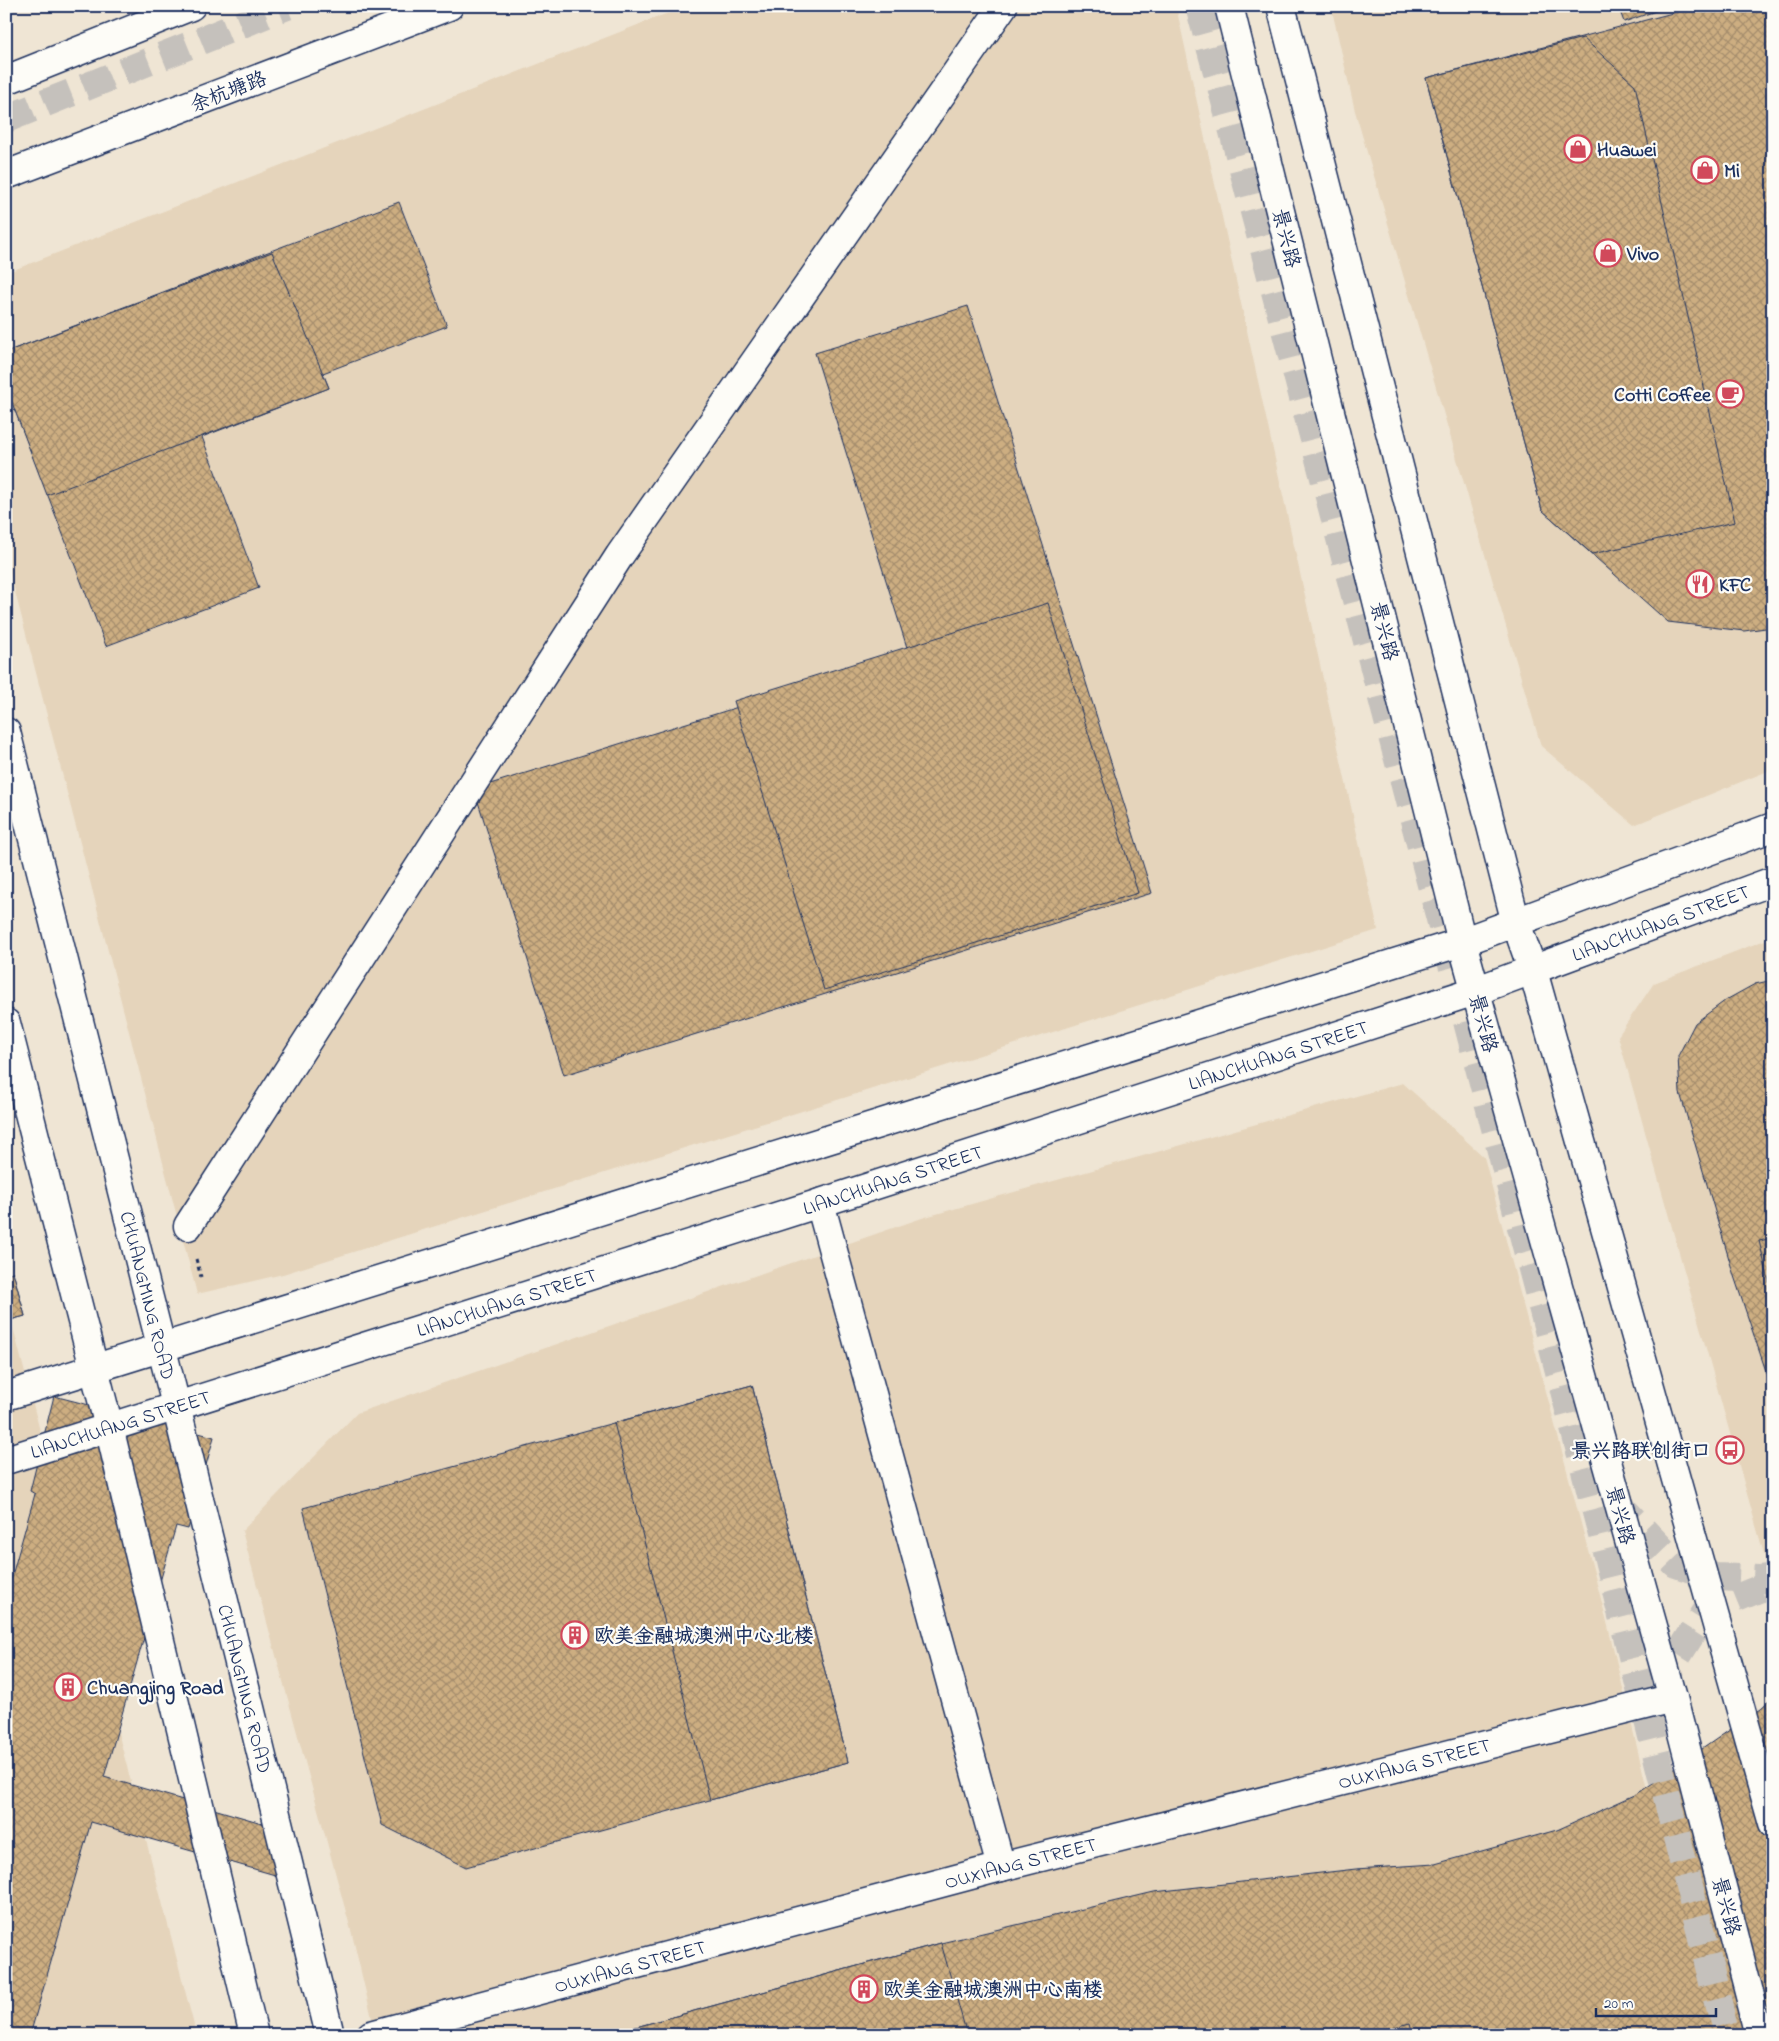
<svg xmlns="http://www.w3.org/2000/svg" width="1779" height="2041" viewBox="0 0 1779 2041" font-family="'Indie Flower','LXGW WenKai TC',sans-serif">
<defs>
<pattern id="building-cross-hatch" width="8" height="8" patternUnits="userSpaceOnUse" patternTransform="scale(1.25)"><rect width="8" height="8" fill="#cdae81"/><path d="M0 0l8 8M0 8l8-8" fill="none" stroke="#a68e6d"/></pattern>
</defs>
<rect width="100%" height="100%" fill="#efe5d4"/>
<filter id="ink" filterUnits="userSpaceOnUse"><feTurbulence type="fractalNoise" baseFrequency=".02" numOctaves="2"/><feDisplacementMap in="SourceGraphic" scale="10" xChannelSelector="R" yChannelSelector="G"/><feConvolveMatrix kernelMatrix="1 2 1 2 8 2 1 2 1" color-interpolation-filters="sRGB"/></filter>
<g filter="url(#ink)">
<g fill="#e5d4bb">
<polygon points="686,6 1176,6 1378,930 283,1274 197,1294 6,557 6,273"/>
<polygon points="1331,6 1773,6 1773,769 1634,825 1541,746 1355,111"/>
<polygon points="1773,937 1773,1586 1618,1036 1654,983"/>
<polygon points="1403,1083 1484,1157 1606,1618 1706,2035 376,2035 352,1934 242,1531 357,1413 922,1218"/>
<polygon points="6,1300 196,2033 188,2035 6,2035"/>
</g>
<g fill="url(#building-cross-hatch)" stroke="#1b2f5e">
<polygon points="1618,6 1670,6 1624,22"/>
<polygon points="1699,6 1773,6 1773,627 1744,631 1668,622 1542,510 1426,78"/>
<polygon points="1583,38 1635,85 1735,522 1592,554 1542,510 1426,78"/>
<polygon points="399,202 447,326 323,373 329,388 202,437 259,588 106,646 6,387 6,352"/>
<polygon points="272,252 329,388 47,495 6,387 6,352"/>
<polygon points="968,306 1152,893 564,1075 474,789 909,654 815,353"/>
<polygon points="1048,603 1138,893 824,990 734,701"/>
<polygon points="1773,980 1773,1392 1734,1276 1680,1093 1678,1056 1695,1023 1726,1000 1755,984"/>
<polygon points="1773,1238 1773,1297 1759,1241"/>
<polygon points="13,1272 25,1316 6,1321 6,1274"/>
<polygon points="13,1272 25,1316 6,1321 6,1274"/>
<polygon points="752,1385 848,1762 466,1867 382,1825 303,1508"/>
<polygon points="752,1385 848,1762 710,1800 614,1423"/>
<polygon points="54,1396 214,1437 188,1529 176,1526 104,1777 296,1833 282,1877 91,1822 30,2035 6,2035 6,1597 35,1494 30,1491"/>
<polygon points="1773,1697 1773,2035 607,2035 941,1943 1154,1892 1356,1869 1435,1864 1557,1830 1637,1794 1760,1709"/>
<polygon points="941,1943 967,2035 607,2035"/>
<polygon points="1410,2023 1413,2035 1362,2035"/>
</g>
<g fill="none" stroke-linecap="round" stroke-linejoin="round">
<g stroke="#c5c1bc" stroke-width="28" stroke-dasharray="28 14" stroke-linecap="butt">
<polyline points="1199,6 1226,105 1602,1535 1726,2035"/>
<polyline points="6,119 287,6"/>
<polyline points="1617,1498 1624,1510 1676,1564 1715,1577 1759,1579 1773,1577"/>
<polyline points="1665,1694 1670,1668 1707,1610 1771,1584"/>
</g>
<g stroke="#1b2f5e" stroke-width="31">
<g id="street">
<polyline points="820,1203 1001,1867"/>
<polyline points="188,1226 620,555 1003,6"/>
<path id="s1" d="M371 2035 1001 1867 1673 1698"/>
</g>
</g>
<g stroke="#1b2f5e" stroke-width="31">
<g id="secondary">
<polyline points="1229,6 1462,942 1673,1698 1760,2035"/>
<polyline points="1281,6 1516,923 1533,971 1773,1824"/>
<polyline points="6,80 191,6"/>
<polyline points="6,175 449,6"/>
<path id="s2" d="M6 732 176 1405 330 2035"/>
<polyline points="6,1023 109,1427 254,2035"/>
<polyline points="6,1396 1462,942 1773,827"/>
<path id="s3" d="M6 1460 820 1203 1475 991 1773 881"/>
</g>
</g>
<g stroke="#1b2f5e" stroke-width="3" stroke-dasharray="4 4" stroke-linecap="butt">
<polyline points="196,1259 201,1277"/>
<polyline points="6,1298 11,1297"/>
</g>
<use href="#street" stroke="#fdfcf7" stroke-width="28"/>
<use href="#secondary" stroke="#fdfcf7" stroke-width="28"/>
</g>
</g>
<defs>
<g id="shop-ring" transform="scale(1.4375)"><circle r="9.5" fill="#fdfcf7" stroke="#d1495b" stroke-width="1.5"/><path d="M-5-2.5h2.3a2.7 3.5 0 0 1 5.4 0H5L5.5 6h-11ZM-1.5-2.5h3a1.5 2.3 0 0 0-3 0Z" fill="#d1495b"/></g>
<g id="cafe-ring" transform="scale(1.4375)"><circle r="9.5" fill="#fdfcf7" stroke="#d1495b" stroke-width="1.5"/><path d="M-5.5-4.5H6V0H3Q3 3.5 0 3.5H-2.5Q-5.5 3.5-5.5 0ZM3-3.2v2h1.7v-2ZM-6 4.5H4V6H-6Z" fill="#d1495b"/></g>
<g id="restaurant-ring" transform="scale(1.4375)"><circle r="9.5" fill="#fdfcf7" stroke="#d1495b" stroke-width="1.5"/><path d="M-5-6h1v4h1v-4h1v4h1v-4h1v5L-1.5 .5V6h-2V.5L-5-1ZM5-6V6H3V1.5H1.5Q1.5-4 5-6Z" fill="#d1495b"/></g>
<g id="bus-ring" transform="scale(1.4375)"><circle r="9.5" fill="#fdfcf7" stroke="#d1495b" stroke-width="1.5"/><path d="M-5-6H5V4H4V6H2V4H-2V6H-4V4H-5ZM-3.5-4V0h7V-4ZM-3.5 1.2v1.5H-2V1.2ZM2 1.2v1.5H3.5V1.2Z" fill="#d1495b"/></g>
<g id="building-ring" transform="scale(1.4375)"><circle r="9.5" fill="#fdfcf7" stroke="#d1495b" stroke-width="1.5"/><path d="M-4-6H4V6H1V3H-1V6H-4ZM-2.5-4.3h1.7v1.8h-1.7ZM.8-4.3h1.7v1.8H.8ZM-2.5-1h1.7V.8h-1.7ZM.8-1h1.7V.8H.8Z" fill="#d1495b"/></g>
</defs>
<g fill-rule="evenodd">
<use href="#shop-ring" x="1578" y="149"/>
<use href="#shop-ring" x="1705" y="170"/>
<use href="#shop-ring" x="1608" y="253"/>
<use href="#cafe-ring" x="1730" y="394"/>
<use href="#restaurant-ring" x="1700" y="584"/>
<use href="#bus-ring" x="1730" y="1450"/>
<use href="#building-ring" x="575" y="1635"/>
<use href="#building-ring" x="68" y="1687"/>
<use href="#building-ring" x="864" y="1989"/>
</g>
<g text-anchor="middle" stroke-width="4.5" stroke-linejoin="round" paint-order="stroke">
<g font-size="20" fill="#1b2f5e" stroke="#fdfcf7">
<text transform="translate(228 91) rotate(-21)" y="7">余杭塘路</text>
<text transform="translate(1287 238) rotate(76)" y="7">景兴路</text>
<text transform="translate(1385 631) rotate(76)" y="7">景兴路</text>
<text dy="7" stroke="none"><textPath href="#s3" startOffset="1740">LIANCHUANG STREET</textPath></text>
<text transform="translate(1484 1023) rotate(75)" y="7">景兴路</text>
<text dy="7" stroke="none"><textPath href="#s3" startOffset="1335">LIANCHUANG STREET</textPath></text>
<text dy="7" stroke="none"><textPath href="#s3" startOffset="930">LIANCHUANG STREET</textPath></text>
<text dy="7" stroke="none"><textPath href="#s2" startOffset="581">CHUANGMING ROAD</textPath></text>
<text dy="7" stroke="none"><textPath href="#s3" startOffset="525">LIANCHUANG STREET</textPath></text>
<text dy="7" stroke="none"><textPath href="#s3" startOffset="120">LIANCHUANG STREET</textPath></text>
<text transform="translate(1621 1515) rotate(75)" y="7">景兴路</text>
<text dy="7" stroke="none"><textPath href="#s2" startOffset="986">CHUANGMING ROAD</textPath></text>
<text dy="7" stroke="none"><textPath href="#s1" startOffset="1078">OUXIANG STREET</textPath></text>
<text dy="7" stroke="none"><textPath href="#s1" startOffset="672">OUXIANG STREET</textPath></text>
<text transform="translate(1727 1906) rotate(75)" y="7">景兴路</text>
<text dy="7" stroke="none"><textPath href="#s1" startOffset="268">OUXIANG STREET</textPath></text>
</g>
<g font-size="20" font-weight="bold" fill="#1b2f5e" stroke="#fdfcf7" text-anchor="start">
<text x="1597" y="156">Huawei</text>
<text x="1724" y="177">Mi</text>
<text x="1627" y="260">Vivo</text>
<text x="1711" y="401" text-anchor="end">Cotti Coffee</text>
<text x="1719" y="591">KFC</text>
<text x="1711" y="1457" text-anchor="end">景兴路联创街口</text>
<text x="594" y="1642">欧美金融城澳洲中心北楼</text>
<text x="87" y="1694">Chuangjing Road</text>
<text x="883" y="1996">欧美金融城澳洲中心南楼</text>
</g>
</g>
<rect width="1779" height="2041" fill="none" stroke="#fdfcf7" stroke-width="25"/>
<rect x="12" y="12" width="1754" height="2016" fill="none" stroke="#1b2f5e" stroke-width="2" filter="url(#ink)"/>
<path d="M1596 2008v8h120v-8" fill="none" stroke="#1b2f5e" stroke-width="2.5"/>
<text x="1604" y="2008" font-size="15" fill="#1b2f5e" stroke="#fdfcf7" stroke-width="4" paint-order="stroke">20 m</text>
</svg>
